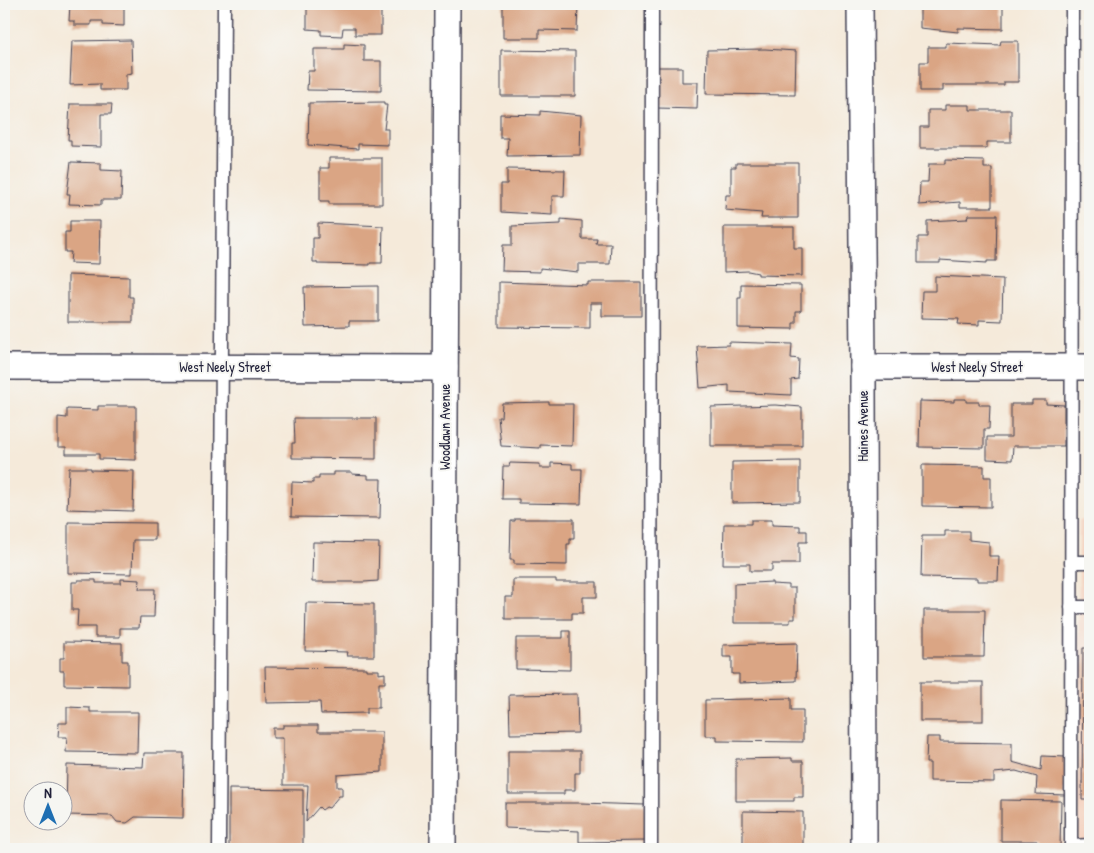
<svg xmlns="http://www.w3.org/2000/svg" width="1094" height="853" viewBox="0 0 1094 853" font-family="'Patrick Hand',sans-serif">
<rect width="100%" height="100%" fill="#f6f6f2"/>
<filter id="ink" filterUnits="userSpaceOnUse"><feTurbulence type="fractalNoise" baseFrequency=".02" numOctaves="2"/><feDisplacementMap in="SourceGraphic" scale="10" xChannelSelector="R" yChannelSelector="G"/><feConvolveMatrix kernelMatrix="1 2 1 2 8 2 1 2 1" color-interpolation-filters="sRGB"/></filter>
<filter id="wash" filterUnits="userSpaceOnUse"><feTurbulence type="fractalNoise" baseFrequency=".0096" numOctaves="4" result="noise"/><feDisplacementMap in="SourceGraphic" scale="20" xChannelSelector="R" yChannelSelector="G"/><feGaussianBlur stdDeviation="1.12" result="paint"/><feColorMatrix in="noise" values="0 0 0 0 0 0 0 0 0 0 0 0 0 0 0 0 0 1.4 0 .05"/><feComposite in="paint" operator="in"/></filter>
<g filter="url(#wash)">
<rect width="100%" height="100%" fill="#f5eada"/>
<polygon fill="#f4d3c1" points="1079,520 1090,520 1090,849 1078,849"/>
<g id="blocks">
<g fill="#daa584">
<polygon points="70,4 124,4 124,26 103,25 103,21 91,21 91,25 74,25 74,21 69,21"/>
<polygon points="307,4 387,4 387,7 381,7 381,35 355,35 355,28 343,28 342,36 321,35 321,30 307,29"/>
<polygon points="503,4 578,4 577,31 539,30 539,38 503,38"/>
<polygon points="920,4 998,4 998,5 1003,5 1003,29 958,28 958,32 920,28"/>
<polygon points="131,40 132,73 126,74 126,90 100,90 100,84 70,85 72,41"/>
<polygon points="1001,41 1018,41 1018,82 1004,82 1004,85 943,85 943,91 920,91 920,62 928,62 928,47 946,47 946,43 1000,45"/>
<polygon points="344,44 364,45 364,61 381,61 381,91 307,90 308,71 314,71 314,49 344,49"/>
<polygon points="765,49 796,51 795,95 706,94 707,50"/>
<polygon points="501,50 575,51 575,96 501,96"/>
<polygon points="657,67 682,67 682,82 698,82 697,109 657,108"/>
<polygon points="384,102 384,105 387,105 384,129 388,129 388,145 358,144 358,149 308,145 309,103"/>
<polygon points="70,104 112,104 111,114 101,114 101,147 71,146 71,140 68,140"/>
<polygon points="945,105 970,105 970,110 1011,110 1011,142 987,142 987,148 920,148 920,127 928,127 928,110 945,110"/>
<polygon points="540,111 581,115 580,155 507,156 508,138 500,138 500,114 540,115"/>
<polygon points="329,158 382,158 382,204 329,204 329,201 320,201 320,168 329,168"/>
<polygon points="945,160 984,161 984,168 992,168 992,207 960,207 960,202 919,205 920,182 928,182 929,164 945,164"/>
<polygon points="71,162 101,163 101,170 122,171 121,200 101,200 101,205 69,204 70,194 67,194"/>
<polygon points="736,163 798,163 798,218 761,218 762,213 725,210 726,195 731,195 731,167 736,167"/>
<polygon points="507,169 565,170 564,196 552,196 552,215 501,212 501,184 507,184"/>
<polygon points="968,215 997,215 996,261 987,261 987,263 940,260 940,263 918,263 918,237 927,237 927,221 967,219"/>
<polygon points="561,219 582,221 582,239 597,239 596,244 611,244 610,264 578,264 578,272 540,268 540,272 502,271 503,245 512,245 512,226 561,224"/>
<polygon points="70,221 100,221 99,264 70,263 71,252 65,252 65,232 70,232"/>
<polygon points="318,223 383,226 382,263 370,263 370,265 317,264 317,262 313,262 313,238 318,238"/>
<polygon points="724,227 794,227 794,248 802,248 802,276 758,275 758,273 748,271 724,272"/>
<polygon points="68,275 129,277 129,297 133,297 133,322 68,322"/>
<polygon points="935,276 1003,279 1002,321 979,320 979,325 958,324 959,319 921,318 922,291 935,291"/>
<polygon points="499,282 588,285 588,282 641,282 641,316 602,316 602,303 590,303 590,328 499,327"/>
<polygon points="741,284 801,285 801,311 796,311 796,323 793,323 793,329 738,328 738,298 741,298"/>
<polygon points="378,286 378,321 349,321 349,326 305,327 304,287"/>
<polygon points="729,342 792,344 791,358 799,359 798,379 791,380 791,395 729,392 729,385 700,388 697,346 729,345"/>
<polygon points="954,399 966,399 966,402 979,402 979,405 990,405 989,429 984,429 984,448 919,447 920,401 954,402"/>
<polygon points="1032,400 1046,400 1046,404 1064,405 1064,446 1013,446 1012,460 987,459 987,437 1011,437 1011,404 1032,404"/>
<polygon points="549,402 549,404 573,404 572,446 540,445 540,448 501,446 498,417 501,417 502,403"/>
<polygon points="775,405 802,407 802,446 711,446 711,407"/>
<polygon points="98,406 136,406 136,460 99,459 99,454 66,454 66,447 58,447 58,417 67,418 67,409 98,410"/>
<polygon points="294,418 376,418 376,459 292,458 292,443 295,443"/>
<polygon points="800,461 800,502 732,503 732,462"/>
<polygon points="510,463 540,464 540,468 551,468 551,463 572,464 572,469 582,469 581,504 519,503 519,499 502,499 503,466 509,466"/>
<polygon points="922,465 984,466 984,477 991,477 991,507 922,506"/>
<polygon points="69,468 91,468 91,470 134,471 133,511 67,509"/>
<polygon points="334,472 352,472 352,474 368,475 368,479 381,479 380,518 291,517 292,482 313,483 313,479 319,479 319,475 334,475"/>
<polygon points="515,519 574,519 574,539 570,539 570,544 567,544 567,565 514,564 514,560 510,560 511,521 515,521"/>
<polygon points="751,520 772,520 772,525 800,526 800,531 807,531 807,542 799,542 799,564 772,564 772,571 750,571 750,564 723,564 724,524 751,524"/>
<polygon points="68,522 155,523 155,540 133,540 132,574 68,573"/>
<polygon points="945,531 969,531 969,540 989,542 989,556 999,556 998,581 977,581 977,578 921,577 922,536 945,536"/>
<polygon points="313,542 379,543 378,581 364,582 312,582"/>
<polygon points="121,579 140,580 139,589 155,589 154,617 140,617 139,628 120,628 120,637 95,637 95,627 77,627 78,610 72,610 72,582 78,582 78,580 96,580 96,583 121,583"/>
<polygon points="513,579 556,579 556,582 597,582 597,597 583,597 583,613 572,613 572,619 505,619 505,597 513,597"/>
<polygon points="772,582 772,584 789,585 789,588 795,588 795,619 790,619 790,623 734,623 734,584"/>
<polygon points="306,603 374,604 374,656 347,656 348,652 305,651"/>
<polygon points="924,610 985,610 984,657 924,657"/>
<polygon points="563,631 570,631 570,670 516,669 516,638 563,638"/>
<polygon points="64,642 122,643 122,661 128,661 128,686 64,685 64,671 60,671 60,658 64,658"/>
<polygon points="797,643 796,681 739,683 739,674 732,674 732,657 723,657 723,645"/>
<polygon points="1083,648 1090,648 1090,800 1082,800"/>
<polygon points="265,667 366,668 366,670 379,670 379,674 385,673 385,683 379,683 379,708 367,708 367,713 321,714 320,702 266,703"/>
<rect x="920" y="682" width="63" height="39"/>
<polygon points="577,694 578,733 510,734 509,695"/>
<polygon points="791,698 791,710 803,710 803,742 717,741 717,736 705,736 705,700"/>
<polygon points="67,707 90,708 90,712 138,712 137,753 66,752 67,737 58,737 59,723 67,723"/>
<polygon points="283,725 318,725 318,732 382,732 382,772 337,775 337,787 342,787 342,796 339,796 329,808 326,807 322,810 319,807 306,822 308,785 283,785 283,738 273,738 273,728 283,728"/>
<polygon points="927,737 940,737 940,742 1012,743 1012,762 1041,770 1042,756 1065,757 1065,795 1036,794 1037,777 1016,771 994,773 994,782 930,781 930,763 926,763"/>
<polygon points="508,751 580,751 580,773 575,773 575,790 564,790 564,794 508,794"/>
<polygon points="144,753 184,753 183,818 135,817 127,823 117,822 112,816 66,815 67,765 143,767"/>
<polygon points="792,758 792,761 803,761 803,797 794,797 794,801 736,801 736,759"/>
<polygon points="229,789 303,790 303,849 229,849"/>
<polygon points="1001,800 1061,801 1060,849 1036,849 1037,841 1001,841"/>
<polygon points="505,803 581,803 645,805 645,841 579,842 579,831 505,828"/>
<polygon points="743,811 803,812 803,849 743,849"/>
</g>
</g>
</g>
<g filter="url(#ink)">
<use href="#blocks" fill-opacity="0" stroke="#424053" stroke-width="1"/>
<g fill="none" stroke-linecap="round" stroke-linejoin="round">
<g stroke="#424053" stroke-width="15">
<g id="lane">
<polyline points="1071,562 1090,562"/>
<polyline points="1071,607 1090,607"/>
<polyline points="1071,846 1090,845"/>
<polyline points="219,849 224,4"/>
<polyline points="651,849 652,4"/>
<polyline points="1071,849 1072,4"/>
</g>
</g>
<g stroke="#424053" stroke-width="28">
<g id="street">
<polyline points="860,4 863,367 864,849"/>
<polyline points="4,367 445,368"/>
<polyline points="863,367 1090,367"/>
<polyline points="443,849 447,4"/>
</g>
</g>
<use href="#lane" stroke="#fff" stroke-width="12"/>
<use href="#street" stroke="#fff" stroke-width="25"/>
</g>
</g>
<g text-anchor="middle" stroke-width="4" stroke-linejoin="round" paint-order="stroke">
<g font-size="14" fill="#22223b" stroke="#f6f6f2">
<text x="225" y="372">West Neely Street</text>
<text x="977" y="372">West Neely Street</text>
<text transform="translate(863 426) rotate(-90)" y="5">Haines Avenue</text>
<text transform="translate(445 427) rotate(-90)" y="5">Woodlawn Avenue</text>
</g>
</g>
<rect width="1094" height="853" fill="none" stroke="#f6f6f2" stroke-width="20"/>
<g transform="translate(48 806)"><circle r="24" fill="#f6f6f2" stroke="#a1a1a9"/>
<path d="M0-4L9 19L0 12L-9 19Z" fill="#1f6fb2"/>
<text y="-8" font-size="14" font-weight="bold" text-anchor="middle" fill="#22223b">N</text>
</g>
</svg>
